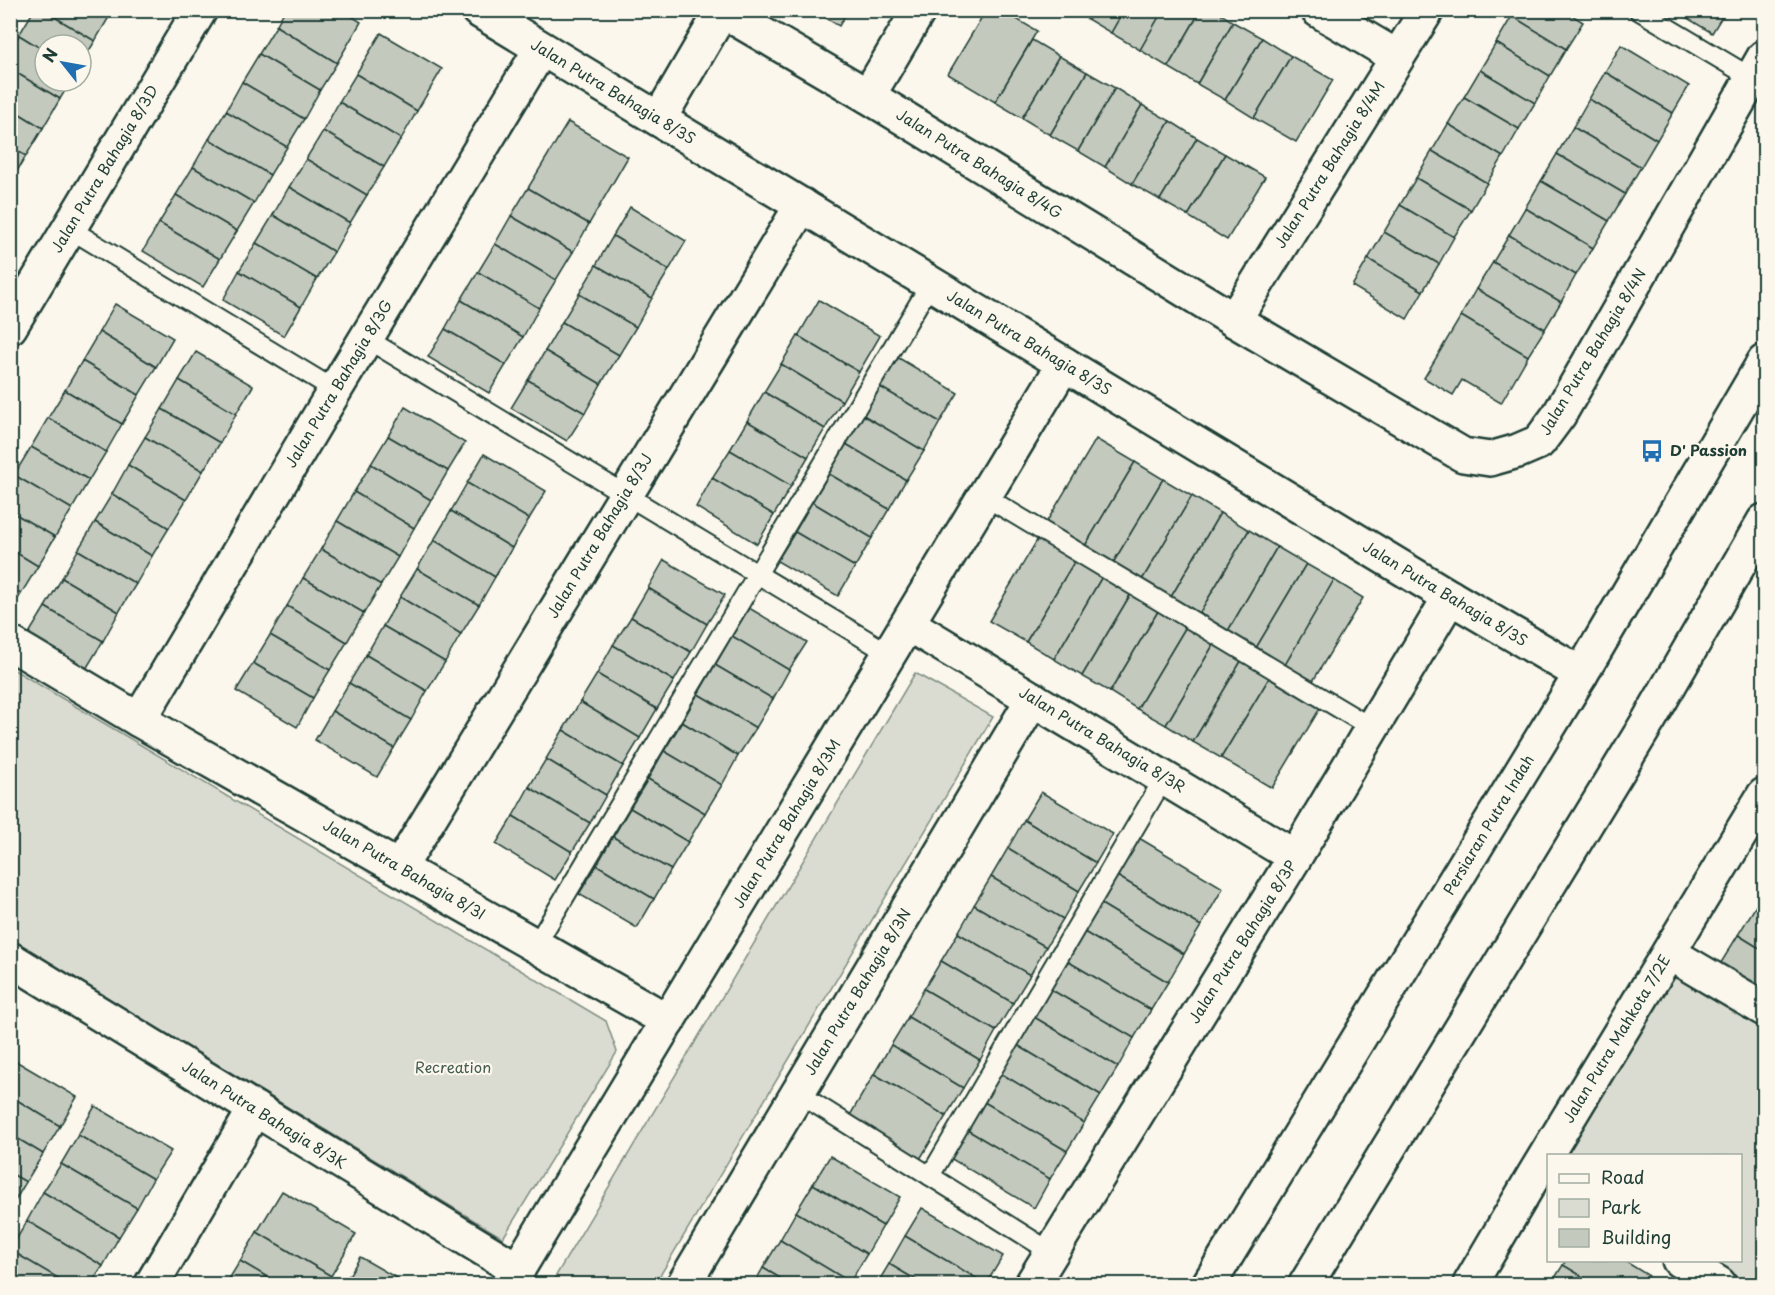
<svg xmlns="http://www.w3.org/2000/svg" width="1775" height="1295" viewBox="0 0 1775 1295" font-family="'Playpen Sans',sans-serif">
<rect width="100%" height="100%" fill="#fbf7ec"/>
<filter id="ink" filterUnits="userSpaceOnUse"><feTurbulence type="fractalNoise" baseFrequency=".0167" numOctaves="2"/><feDisplacementMap in="SourceGraphic" scale="12" xChannelSelector="R" yChannelSelector="G"/><feConvolveMatrix kernelMatrix="1 2 1 2 8 2 1 2 1" color-interpolation-filters="sRGB"/></filter>
<g filter="url(#ink)">
<g fill="#dbdcd1" stroke="#7d8c82" stroke-width="1.5">
<polygon points="11,668 606,1021 617,1052 503,1238 11,939"/>
<polygon points="915,673 993,717 655,1284 551,1284"/>
<polygon points="1675,969 1764,1022 1764,1284 1736,1284 1695,1261 1740,1260 1740,1156 1561,1156"/>
</g>
<g fill="#c4c9be" stroke="#1f3d34" stroke-width="1.5">
<polygon points="34,10 43,10 95,41 81,64 81,45 45,45 45,51 19,35"/>
<polygon points="43,10 109,10 112,12 95,41"/>
<polygon points="285,10 342,10 361,22 337,63 276,26"/>
<polygon points="813,10 848,10 839,26"/>
<polygon points="986,10 1001,10 1037,31 995,102 948,74"/>
<polygon points="1085,10 1124,10 1111,33 1082,16"/>
<polygon points="1124,10 1163,10 1140,50 1111,33"/>
<polygon points="1163,10 1201,10 1168,67 1140,50"/>
<polygon points="1201,10 1215,10 1233,22 1197,84 1168,67"/>
<polygon points="1516,10 1564,10 1583,22 1566,49 1512,16"/>
<polygon points="1674,10 1726,10 1712,33"/>
<polygon points="1512,16 1566,49 1550,76 1496,43"/>
<polygon points="1233,22 1262,38 1225,100 1197,84"/>
<polygon points="276,26 337,63 320,90 259,54"/>
<polygon points="381,33 442,69 417,111 356,74"/>
<polygon points="19,35 45,51 45,81 71,81 60,99 10,69 10,50"/>
<polygon points="1262,38 1291,56 1254,118 1225,100"/>
<polygon points="1032,40 1059,56 1022,118 995,102"/>
<polygon points="1496,43 1550,76 1535,103 1480,70"/>
<polygon points="1621,45 1689,86 1673,113 1605,72"/>
<polygon points="259,54 320,90 304,119 242,82"/>
<polygon points="1059,56 1087,72 1050,135 1022,118"/>
<polygon points="1291,56 1333,80 1296,142 1254,118"/>
<polygon points="10,69 60,99 43,128 10,108"/>
<polygon points="1480,70 1535,103 1519,129 1464,97"/>
<polygon points="1087,72 1115,88 1078,151 1050,135"/>
<polygon points="1605,72 1673,113 1657,140 1589,99"/>
<polygon points="356,74 417,111 401,139 339,102"/>
<polygon points="242,82 304,119 287,147 226,111"/>
<polygon points="1115,88 1142,105 1105,167 1078,151"/>
<polygon points="1464,97 1519,129 1503,157 1448,124"/>
<polygon points="1589,99 1657,140 1641,167 1573,127"/>
<polygon points="339,102 401,139 384,167 323,131"/>
<polygon points="1142,105 1170,121 1132,184 1105,167"/>
<polygon points="10,108 43,128 26,156 10,147"/>
<polygon points="226,111 287,147 270,175 209,139"/>
<polygon points="1170,121 1197,138 1160,200 1132,184"/>
<polygon points="568,122 628,157 589,224 528,188"/>
<polygon points="1448,124 1503,157 1487,183 1432,151"/>
<polygon points="1573,127 1641,167 1625,194 1557,154"/>
<polygon points="323,131 384,167 367,195 306,159"/>
<polygon points="1197,138 1225,154 1188,216 1160,200"/>
<polygon points="209,139 270,175 254,203 193,167"/>
<polygon points="10,147 26,156 10,183"/>
<polygon points="1432,151 1487,183 1471,210 1416,178"/>
<polygon points="1225,154 1265,177 1227,240 1188,216"/>
<polygon points="1557,154 1625,194 1609,221 1541,181"/>
<polygon points="306,159 367,195 350,223 289,187"/>
<polygon points="193,167 254,203 237,231 176,195"/>
<polygon points="1416,178 1471,210 1454,237 1400,205"/>
<polygon points="1541,181 1609,221 1593,248 1525,208"/>
<polygon points="289,187 350,223 334,252 273,215"/>
<polygon points="528,188 589,224 573,252 511,216"/>
<polygon points="176,195 237,231 220,259 159,223"/>
<polygon points="1400,205 1454,237 1439,264 1384,232"/>
<polygon points="630,207 686,241 669,270 613,236"/>
<polygon points="1525,208 1593,248 1576,275 1509,235"/>
<polygon points="273,215 334,252 317,279 256,243"/>
<polygon points="511,216 573,252 556,280 495,244"/>
<polygon points="159,223 220,259 203,287 143,251"/>
<polygon points="1384,232 1439,264 1423,291 1368,259"/>
<polygon points="1509,235 1576,275 1561,302 1493,262"/>
<polygon points="613,236 669,270 652,298 596,265"/>
<polygon points="256,243 317,279 301,307 239,271"/>
<polygon points="495,244 556,280 539,308 478,272"/>
<polygon points="1368,259 1423,291 1407,319 1352,286"/>
<polygon points="1493,262 1561,302 1545,329 1476,289"/>
<polygon points="596,265 652,298 636,327 579,294"/>
<polygon points="239,271 301,307 284,336 223,300"/>
<polygon points="478,272 539,308 523,337 461,300"/>
<polygon points="1476,289 1545,329 1528,356 1461,316"/>
<polygon points="579,294 636,327 619,355 562,322"/>
<polygon points="461,300 523,337 506,365 445,329"/>
<polygon points="819,300 880,336 859,372 798,336"/>
<polygon points="115,304 173,338 156,367 99,332"/>
<polygon points="1461,316 1528,356 1501,403 1462,380 1453,395 1424,378"/>
<polygon points="562,322 619,355 601,384 545,351"/>
<polygon points="445,329 506,365 489,393 428,357"/>
<polygon points="99,332 156,367 139,395 82,361"/>
<polygon points="798,336 859,372 842,401 781,364"/>
<polygon points="545,351 601,384 585,413 528,380"/>
<polygon points="196,352 253,386 236,414 179,380"/>
<polygon points="897,357 958,393 940,422 880,387"/>
<polygon points="82,361 139,395 122,424 65,390"/>
<polygon points="781,364 842,401 825,429 764,392"/>
<polygon points="179,380 236,414 220,443 162,409"/>
<polygon points="528,380 585,413 567,441 511,408"/>
<polygon points="880,387 940,422 924,451 863,415"/>
<polygon points="65,390 122,424 106,452 48,418"/>
<polygon points="764,392 825,429 808,457 747,421"/>
<polygon points="405,407 465,443 448,471 388,436"/>
<polygon points="162,409 220,443 203,471 145,437"/>
<polygon points="863,415 924,451 906,480 846,444"/>
<polygon points="48,418 106,452 89,480 31,447"/>
<polygon points="747,421 808,457 791,486 730,450"/>
<polygon points="388,436 448,471 431,500 371,464"/>
<polygon points="145,437 203,471 186,500 128,465"/>
<polygon points="1096,439 1135,462 1085,546 1046,523"/>
<polygon points="846,444 906,480 889,509 829,474"/>
<polygon points="31,447 89,480 72,509 14,475"/>
<polygon points="730,450 791,486 774,515 712,478"/>
<polygon points="484,454 546,491 529,519 467,483"/>
<polygon points="1135,462 1163,479 1113,563 1085,546"/>
<polygon points="371,464 431,500 414,528 354,492"/>
<polygon points="128,465 186,500 169,528 112,494"/>
<polygon points="829,474 889,509 872,538 812,502"/>
<polygon points="14,475 72,509 55,537 10,511 10,481"/>
<polygon points="712,478 774,515 757,544 696,507"/>
<polygon points="1163,479 1192,496 1142,580 1113,563"/>
<polygon points="467,483 529,519 512,548 451,511"/>
<polygon points="354,492 414,528 398,557 337,521"/>
<polygon points="112,494 169,528 152,556 95,522"/>
<polygon points="1192,496 1220,513 1171,597 1142,580"/>
<polygon points="812,502 872,538 855,567 795,532"/>
<polygon points="10,511 55,537 38,566 10,549"/>
<polygon points="451,511 512,548 495,577 434,540"/>
<polygon points="1220,513 1249,530 1199,614 1171,597"/>
<polygon points="337,521 398,557 381,585 321,549"/>
<polygon points="95,522 152,556 136,584 78,550"/>
<polygon points="1249,530 1277,547 1228,631 1199,614"/>
<polygon points="795,532 855,567 838,596 777,561"/>
<polygon points="1039,537 1076,559 1026,642 989,621"/>
<polygon points="434,540 495,577 479,605 417,569"/>
<polygon points="1277,547 1306,564 1256,648 1228,631"/>
<polygon points="10,549 38,566 21,594 10,588"/>
<polygon points="321,549 381,585 364,613 303,578"/>
<polygon points="78,550 136,584 119,612 62,578"/>
<polygon points="1076,559 1103,575 1054,659 1026,642"/>
<polygon points="664,560 725,595 707,624 648,588"/>
<polygon points="1306,564 1334,580 1285,665 1256,648"/>
<polygon points="417,569 479,605 461,634 400,597"/>
<polygon points="1103,575 1132,592 1082,676 1054,659"/>
<polygon points="62,578 119,612 103,641 45,607"/>
<polygon points="303,578 364,613 347,642 287,606"/>
<polygon points="1334,580 1363,598 1313,681 1285,665"/>
<polygon points="10,588 21,594 10,612"/>
<polygon points="648,588 707,624 691,652 631,617"/>
<polygon points="1132,592 1160,608 1110,692 1082,676"/>
<polygon points="400,597 461,634 445,662 383,626"/>
<polygon points="287,606 347,642 330,670 270,635"/>
<polygon points="45,607 103,641 86,669 28,635"/>
<polygon points="749,608 807,642 789,670 732,636"/>
<polygon points="1160,608 1187,625 1137,709 1110,692"/>
<polygon points="631,617 691,652 674,681 613,645"/>
<polygon points="1187,625 1215,642 1166,725 1137,709"/>
<polygon points="383,626 445,662 427,691 366,655"/>
<polygon points="270,635 330,670 313,698 253,663"/>
<polygon points="732,636 789,670 773,699 715,665"/>
<polygon points="1215,642 1243,658 1193,742 1166,725"/>
<polygon points="613,645 674,681 657,709 597,674"/>
<polygon points="366,655 427,691 411,720 349,683"/>
<polygon points="1243,658 1271,675 1221,758 1193,742"/>
<polygon points="253,663 313,698 297,727 236,691"/>
<polygon points="715,665 773,699 756,728 698,694"/>
<polygon points="597,674 657,709 640,738 580,702"/>
<polygon points="1271,675 1322,705 1272,788 1221,758"/>
<polygon points="349,683 411,720 394,748 332,711"/>
<polygon points="698,694 756,728 738,756 682,722"/>
<polygon points="580,702 640,738 623,766 563,730"/>
<polygon points="332,711 394,748 377,777 315,740"/>
<polygon points="682,722 738,756 722,785 664,751"/>
<polygon points="563,730 623,766 606,795 546,759"/>
<polygon points="664,751 722,785 705,813 648,779"/>
<polygon points="546,759 606,795 590,823 529,787"/>
<polygon points="648,779 705,813 688,842 630,808"/>
<polygon points="529,787 590,823 572,852 513,816"/>
<polygon points="1041,792 1113,834 1096,863 1024,820"/>
<polygon points="630,808 688,842 671,870 613,837"/>
<polygon points="513,816 572,852 555,880 496,844"/>
<polygon points="1024,820 1096,863 1079,891 1008,848"/>
<polygon points="613,837 671,870 654,899 597,865"/>
<polygon points="1139,838 1223,888 1201,926 1117,876"/>
<polygon points="1008,848 1079,891 1063,919 991,877"/>
<polygon points="597,865 654,899 637,928 579,894"/>
<polygon points="1117,876 1201,926 1184,954 1101,904"/>
<polygon points="991,877 1063,919 1046,947 974,905"/>
<polygon points="1764,891 1764,909 1757,904"/>
<polygon points="1101,904 1184,954 1168,982 1084,932"/>
<polygon points="1757,904 1764,909 1764,951 1738,935"/>
<polygon points="974,905 1046,947 1030,975 958,933"/>
<polygon points="1084,932 1168,982 1151,1010 1067,961"/>
<polygon points="958,933 1030,975 1013,1003 941,961"/>
<polygon points="1738,935 1764,951 1764,994 1719,966"/>
<polygon points="941,961 1013,1003 996,1031 924,989"/>
<polygon points="1067,961 1151,1010 1134,1038 1050,989"/>
<polygon points="924,989 996,1031 980,1060 908,1017"/>
<polygon points="1050,989 1134,1038 1118,1067 1034,1017"/>
<polygon points="908,1017 980,1060 963,1088 891,1045"/>
<polygon points="1034,1017 1118,1067 1101,1095 1017,1045"/>
<polygon points="891,1045 963,1088 946,1116 874,1074"/>
<polygon points="1017,1045 1101,1095 1084,1123 1000,1073"/>
<polygon points="14,1060 77,1097 60,1126 10,1096 10,1066"/>
<polygon points="1000,1073 1084,1123 1067,1151 984,1102"/>
<polygon points="874,1074 946,1116 920,1159 849,1117"/>
<polygon points="10,1096 60,1126 43,1154 10,1134"/>
<polygon points="984,1102 1067,1151 1050,1179 967,1130"/>
<polygon points="95,1106 171,1151 153,1179 78,1135"/>
<polygon points="967,1130 1050,1179 1034,1208 950,1158"/>
<polygon points="10,1134 43,1154 26,1182 10,1173"/>
<polygon points="78,1135 153,1179 137,1208 61,1164"/>
<polygon points="830,1156 900,1197 883,1226 813,1184"/>
<polygon points="61,1164 137,1208 119,1237 43,1192"/>
<polygon points="10,1173 26,1182 10,1209"/>
<polygon points="813,1184 883,1226 867,1254 796,1212"/>
<polygon points="282,1191 356,1234 331,1276 257,1232"/>
<polygon points="43,1192 119,1237 103,1266 27,1221"/>
<polygon points="922,1208 1003,1256 986,1284 905,1236"/>
<polygon points="796,1212 867,1254 850,1282 780,1240"/>
<polygon points="27,1221 103,1266 91,1284 68,1284 10,1250"/>
<polygon points="257,1232 331,1276 326,1284 279,1284 240,1261"/>
<polygon points="905,1236 986,1284 923,1284 889,1264"/>
<polygon points="780,1240 850,1282 849,1284 790,1284 763,1268"/>
<polygon points="10,1250 68,1284 10,1284"/>
<polygon points="360,1257 407,1284 344,1284"/>
<polygon points="1566,1260 1623,1260 1649,1276 1644,1284 1595,1284 1563,1265"/>
<polygon points="240,1261 279,1284 226,1284"/>
<polygon points="889,1264 923,1284 877,1284"/>
<polygon points="1563,1265 1595,1284 1551,1284"/>
<polygon points="763,1268 790,1284 754,1284"/>
</g>
<g fill="none" stroke-linecap="round" stroke-linejoin="round">
<g stroke="#1f3d34" stroke-width="22">
<g id="lane">
<polyline points="1638,10 1752,78"/>
<polyline points="70,229 335,390"/>
<polyline points="367,339 890,654"/>
<polyline points="984,496 1372,728"/>
<polyline points="536,945 931,283"/>
<polyline points="798,1093 1051,1252"/>
<polyline points="930,1176 1164,778"/>
</g>
</g>
<g stroke="#1f3d34" stroke-width="38">
<g id="street">
<polyline points="478,10 1450,597 1581,674"/>
<polyline points="721,10 868,96 1234,320 1463,455 1490,459 1518,451 1539,442 1559,415 1764,57"/>
<polyline points="1318,10 1397,57"/>
<polyline points="868,96 919,10"/>
<polyline points="659,119 722,11"/>
<polyline points="1234,320 1427,10"/>
<polyline points="10,327 200,10"/>
<polyline points="908,624 1295,857"/>
<polyline points="10,643 139,720 668,1021"/>
<polyline points="139,720 335,390 541,49"/>
<polyline points="400,867 802,205"/>
<polyline points="1669,953 1764,1009"/>
<polyline points="10,959 518,1270"/>
<polyline points="1679,1260 1719,1284"/>
<polyline points="152,1284 255,1109"/>
<polyline points="509,1284 1064,364"/>
<polyline points="684,1284 1033,699"/>
<polyline points="1032,1284 1295,857 1450,597"/>
<polyline points="1470,1284 1534,1175 1764,795"/>
</g>
</g>
<g stroke="#1f3d34" stroke-width="38">
<g id="primary">
<polyline points="1209,1284 1581,674 1764,362"/>
<polyline points="1306,1284 1649,720 1764,521"/>
</g>
</g>
<use href="#lane" stroke="#fbf7ec" stroke-width="18"/>
<use href="#street" stroke="#fbf7ec" stroke-width="33"/>
<use href="#primary" stroke="#fbf7ec" stroke-width="33"/>
</g>
</g>
<defs>
<g id="bus-bare" transform="scale(1.8)"><path d="M-5-6H5V4H4V6H2V4H-2V6H-4V4H-5ZM-3.5-4V0h7V-4ZM-3.5 1.2v1.5H-2V1.2ZM2 1.2v1.5H3.5V1.2Z" fill="#1f6fb2" stroke="#fbf7ec" stroke-width="2.5" paint-order="stroke"/></g>
</defs>
<g fill-rule="evenodd">
<use href="#bus-bare" x="1652" y="451"/>
</g>
<g text-anchor="middle" stroke-width="4.5" stroke-linejoin="round" paint-order="stroke">
<g font-size="15" fill="#1f3d34" stroke="#fbf7ec">
<text transform="translate(613 92) rotate(31)" y="5">Jalan Putra Bahagia 8/3S</text>
<text transform="translate(979 164) rotate(32)" y="5">Jalan Putra Bahagia 8/4G</text>
<text transform="translate(1330 165) rotate(-58)" y="5">Jalan Putra Bahagia 8/4M</text>
<text transform="translate(105 169) rotate(-59)" y="5">Jalan Putra Bahagia 8/3D</text>
<text transform="translate(1029 343) rotate(31)" y="5">Jalan Putra Bahagia 8/3S</text>
<text transform="translate(1593 352) rotate(-59)" y="5">Jalan Putra Bahagia 8/4N</text>
<text transform="translate(339 384) rotate(-59)" y="5">Jalan Putra Bahagia 8/3G</text>
<text transform="translate(600 536) rotate(-59)" y="5">Jalan Putra Bahagia 8/3J</text>
<text transform="translate(1445 594) rotate(31)" y="5">Jalan Putra Bahagia 8/3S</text>
<text transform="translate(1102 740) rotate(31)" y="5">Jalan Putra Bahagia 8/3R</text>
<text transform="translate(787 824) rotate(-59)" y="5">Jalan Putra Bahagia 8/3M</text>
<text transform="translate(1489 825) rotate(-59)" y="5">Persiaran Putra Indah</text>
<text transform="translate(404 870) rotate(30)" y="5">Jalan Putra Bahagia 8/3I</text>
<text transform="translate(1243 942) rotate(-58)" y="5">Jalan Putra Bahagia 8/3P</text>
<text transform="translate(858 992) rotate(-59)" y="5">Jalan Putra Bahagia 8/3N</text>
<text transform="translate(1617 1039) rotate(-59)" y="5">Jalan Putra Mahkota 7/2E</text>
<text transform="translate(264 1115) rotate(32)" y="5">Jalan Putra Bahagia 8/3K</text>
</g>
<g font-size="15" font-weight="bold" fill="#1f3d34" stroke="#fbf7ec" text-anchor="start">
<text x="1670" y="456">D' Passion</text>
</g>
<g font-size="15" fill="#455d53" stroke="#fbf7ec">
<text x="453" y="1073">Recreation</text>
</g>
</g>
<rect width="1775" height="1295" fill="none" stroke="#fbf7ec" stroke-width="36"/>
<rect x="18" y="18" width="1739" height="1259" fill="none" stroke="#1f3d34" stroke-width="2" filter="url(#ink)"/>
<rect x="1547" y="1154" width="195" height="108" fill="#fbf7ec" stroke="#a3ada2" stroke-width="1.5"/>
<rect x="1559" y="1174" width="30" height="9" fill="#fbf7ec" stroke="#a3ada2" stroke-width="1.5"/>
<text x="1601" y="1184" font-size="18" fill="#1f3d34">Road</text>
<rect x="1559" y="1199" width="30" height="18" fill="#dbdcd1" stroke="#a3ada2" stroke-width="1.5"/>
<text x="1601" y="1214" font-size="18" fill="#1f3d34">Park</text>
<rect x="1559" y="1229" width="30" height="18" fill="#c4c9be" stroke="#a3ada2" stroke-width="1.5"/>
<text x="1601" y="1244" font-size="18" fill="#1f3d34">Building</text>
<g transform="translate(63 63) rotate(301)"><circle r="28" fill="#fbf7ec" stroke="#a3ada2" stroke-width="1.5"/>
<path d="M0-4.5L10 22L0 15L-10 22Z" fill="#1f6fb2"/>
<text y="-9" font-size="16" font-weight="bold" text-anchor="middle" fill="#1f3d34">N</text>
</g>
</svg>
